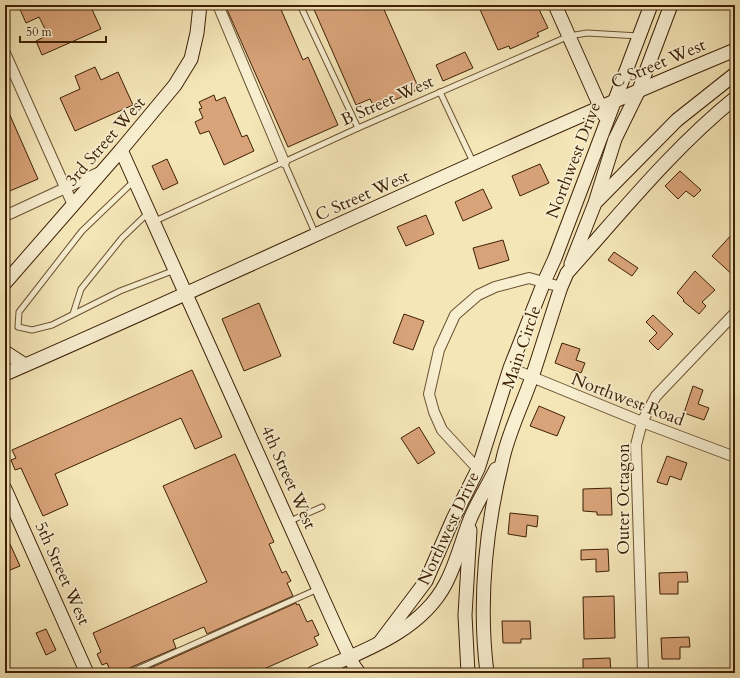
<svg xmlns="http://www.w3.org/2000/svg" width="740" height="678" viewBox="0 0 740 678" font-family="Cardo,serif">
<rect width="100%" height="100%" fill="#f5e6b8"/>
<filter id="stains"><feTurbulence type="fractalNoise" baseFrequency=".005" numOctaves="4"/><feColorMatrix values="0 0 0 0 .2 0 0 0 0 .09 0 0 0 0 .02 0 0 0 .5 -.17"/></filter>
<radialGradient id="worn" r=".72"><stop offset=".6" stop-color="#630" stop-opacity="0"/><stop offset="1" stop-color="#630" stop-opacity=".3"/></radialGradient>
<g fill="#d9a379" stroke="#3d2006">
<polygon points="24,5 90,5 101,29 42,55 36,41 48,35 39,17 26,23 19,7"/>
<polygon points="225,5 279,5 303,60 308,57 338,125 288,147"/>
<polygon points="312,5 382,5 419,89 375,109 370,99 356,105"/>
<polygon points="478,5 537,5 548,28 537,33 539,36 510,49 509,46 498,50"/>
<polygon points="465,52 473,68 443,81 436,65"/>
<polygon points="95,67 101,80 118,72 133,105 75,131 60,98 80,89 75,76"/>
<polygon points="214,95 216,101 225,97 242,137 247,135 254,151 224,165 209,131 200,134 195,122 203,118 199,109 202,108 199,102"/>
<polygon points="5,104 38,179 5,193"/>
<polygon points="167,159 178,183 163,190 152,166"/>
<polygon points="540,164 549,183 520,196 512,176"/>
<polygon points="680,171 701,190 694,197 686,191 678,199 665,186"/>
<polygon points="483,189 492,208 463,221 455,202"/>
<polygon points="426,215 434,234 406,246 397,227"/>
<polygon points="735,231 735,277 712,256"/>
<polygon points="503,240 509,260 479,269 473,248"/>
<polygon points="614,252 638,268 632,276 608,260"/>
<polygon points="695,271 715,290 702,302 706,306 699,314 683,301 684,300 677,293"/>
<polygon points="259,303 281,356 244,371 222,319"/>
<polygon points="404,314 424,321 413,350 393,343"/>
<polygon points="653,315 673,334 658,350 649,341 657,333 646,322"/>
<polygon points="562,343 580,349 576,360 585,363 581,373 555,363"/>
<polygon points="192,370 222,437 195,449 181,418 55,474 68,505 43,516 21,468 15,470 11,460 16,458 12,450"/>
<polygon points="693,386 703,390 698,404 709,408 704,420 684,413"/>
<polygon points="539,406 565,417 557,436 530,426"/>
<polygon points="419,427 435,453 418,464 401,438"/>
<polygon points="235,454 274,542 269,544 282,573 286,571 291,581 287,583 293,596 207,634 204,627 173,640 176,648 127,669 125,673 111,673 107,663 102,665 97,654 101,652 93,633 207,582 163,486"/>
<polygon points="667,456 687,463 681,480 670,476 667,485 657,482"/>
<polygon points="611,488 612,515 597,515 597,512 583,511 583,489"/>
<polygon points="510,513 538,516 537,527 527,525 526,537 508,534"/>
<polygon points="5,533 20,566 5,572"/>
<polygon points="608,549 609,571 596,572 596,559 581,560 581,550"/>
<polygon points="687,572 688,582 678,582 678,594 660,594 659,573"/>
<polygon points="614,596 615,638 584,639 583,597"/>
<polygon points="296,603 297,605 299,604 307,622 312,620 319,635 314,637 318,645 255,673 139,673"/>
<polygon points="502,621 530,621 531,639 521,639 521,643 503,643"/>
<polygon points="46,629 56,650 46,655 36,633"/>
<polygon points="689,637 690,647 680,647 680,659 662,659 661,638"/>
<polygon points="610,658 611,673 598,673 598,669 583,669 583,659"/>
</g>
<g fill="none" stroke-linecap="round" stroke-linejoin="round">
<g stroke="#6b5232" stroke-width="7">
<g id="lane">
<polyline points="300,5 358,128"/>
<polyline points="440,92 474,164"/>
<polyline points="284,162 316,235"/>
<polyline points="134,181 82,231 19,312 18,327 32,330 52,325 120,291 175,270"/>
<polyline points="155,221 358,128 569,36 587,33 639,36"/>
<polyline points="73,314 81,289 122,238 148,213"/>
<polyline points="290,521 322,507"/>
<polyline points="129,673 318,589"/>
</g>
</g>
<g stroke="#6b5232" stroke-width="12">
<g id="street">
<polyline points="218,5 284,162"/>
<polyline points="5,53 73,205"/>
<polyline points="5,216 100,172"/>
<polyline points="510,368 642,422 735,457"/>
<polyline points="478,469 442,430 434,412 429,394 439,350 455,315 478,295 495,287 529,278 561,287"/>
<polyline points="643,673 636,445 642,422 656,396 735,313"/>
</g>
</g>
<g stroke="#3d2006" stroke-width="15">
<g id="secondary">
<polyline points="555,5 604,115"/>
<polyline points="121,150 338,632 354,666 359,673"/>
<polyline points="597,201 677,120 735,74"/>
<polyline points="571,264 595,203 615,139 639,90 671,5"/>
<polyline points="5,283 121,150 175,85 191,59 197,33 200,5"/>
<polyline points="5,352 25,365"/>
<path d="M5 374C249 268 489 152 735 50"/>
<polyline points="5,489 87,673"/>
<polyline points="380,642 426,581 453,519 478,469 510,368 544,282 555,258 651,5"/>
<path d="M313 673C361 652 421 632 446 583 457 562 462 539 471 517 478 501 488 485 496 469"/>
<polyline points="468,673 465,615 470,530"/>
<path d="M487 673C478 600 486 525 504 454 511 427 523 403 532 377 542 347 551 317 561 287L567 273C621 213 672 149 735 98"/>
</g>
</g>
<use href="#lane" stroke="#f8efd1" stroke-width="5"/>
<use href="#street" stroke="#f8efd1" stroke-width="10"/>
<use href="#secondary" stroke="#f8efd1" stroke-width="13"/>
</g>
<g text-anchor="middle" stroke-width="3.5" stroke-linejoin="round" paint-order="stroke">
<g font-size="17" fill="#3d2006" stroke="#f8efd1">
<text transform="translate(658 63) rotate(-23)" y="6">C Street West</text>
<text transform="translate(387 100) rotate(-24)" y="6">B Street West</text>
<text transform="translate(105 141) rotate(-49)" y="6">3rd Street West</text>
<text transform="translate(573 160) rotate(-69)" y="6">Northwest Drive</text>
<text transform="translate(362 195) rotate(-24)" y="6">C Street West</text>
<text transform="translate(521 347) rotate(-71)" y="6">Main Circle</text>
<text transform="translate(628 399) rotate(21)" y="6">Northwest Road</text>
<text transform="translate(289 477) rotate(66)" y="6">4th Street West</text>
<text transform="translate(623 499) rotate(-90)" y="6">Outer Octagon</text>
<text transform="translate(448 528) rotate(-65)" y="6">Northwest Drive</text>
<text transform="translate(63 573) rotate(66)" y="6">5th Street West</text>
</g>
</g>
<rect width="740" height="678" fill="none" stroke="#f5e6b8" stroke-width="20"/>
<rect x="6" y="6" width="728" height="666" fill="none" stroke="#3d2006" stroke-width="2"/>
<rect x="10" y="10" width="720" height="658" fill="none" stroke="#3d2006"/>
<path d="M20 36v6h86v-6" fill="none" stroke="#3d2006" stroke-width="2"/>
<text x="26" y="36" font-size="12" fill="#3d2006" stroke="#f8efd1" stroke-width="3" paint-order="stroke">50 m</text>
<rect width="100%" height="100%" filter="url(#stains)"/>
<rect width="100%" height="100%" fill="url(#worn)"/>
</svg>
